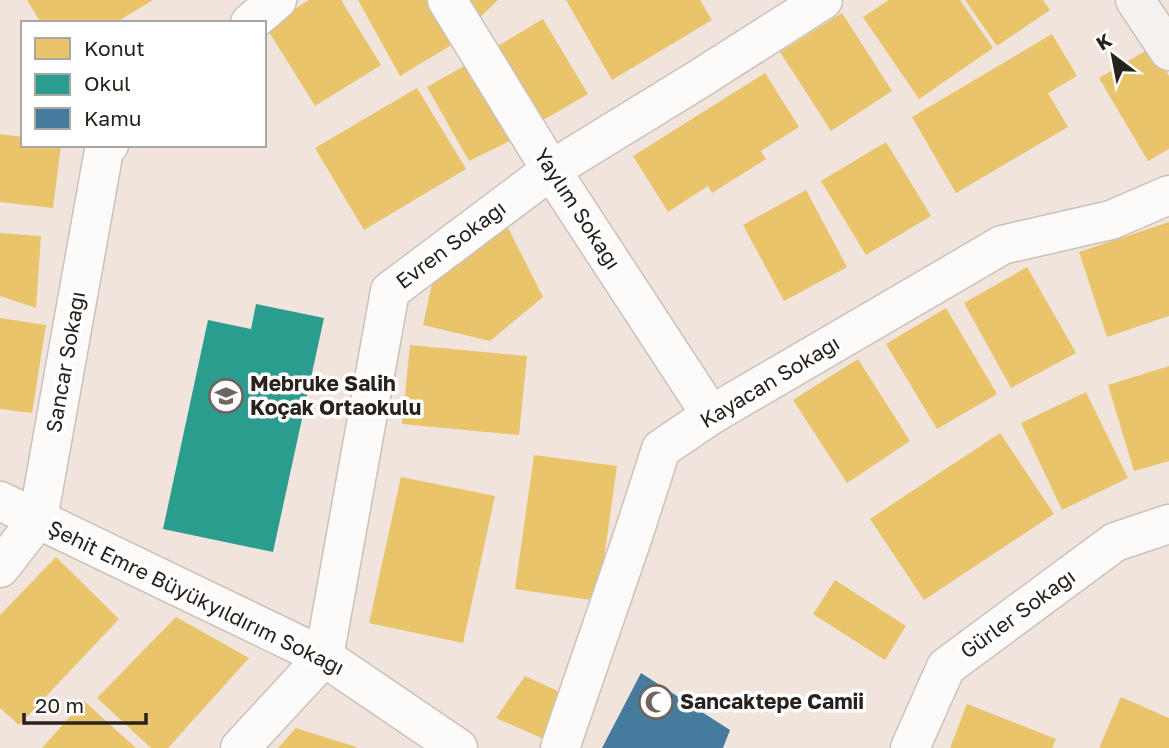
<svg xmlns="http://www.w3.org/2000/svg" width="1169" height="748" viewBox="0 0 1169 748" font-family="'Golos Text',sans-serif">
<rect width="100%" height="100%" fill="#f0e4dd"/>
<g fill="#e9c46a">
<polygon points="27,0 153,0 115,23 41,23"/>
<polygon points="309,0 341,0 381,65 315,106 266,27"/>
<polygon points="358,0 435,0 458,41 400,76"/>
<polygon points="457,0 498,0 473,24"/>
<polygon points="566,0 700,0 712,20 612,80"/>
<polygon points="889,0 960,0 993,48 919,99 863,17"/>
<polygon points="965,0 1043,0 1050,10 997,46"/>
<polygon points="842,13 892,91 831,131 780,52"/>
<polygon points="543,19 588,94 540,122 496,47"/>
<polygon points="1052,34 1077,76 1048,93 1068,127 956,193 912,117"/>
<polygon points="1152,47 1169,76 1169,149 1148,161 1099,78"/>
<polygon points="475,60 520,136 469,161 427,87"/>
<polygon points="765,73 799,127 761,151 766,159 712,193 708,186 668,212 633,156"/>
<polygon points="417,88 466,169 364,230 315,148"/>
<polygon points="0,134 23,137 23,145 61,145 53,208 0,202"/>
<polygon points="886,142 931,216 866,255 821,181"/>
<polygon points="806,190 847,267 784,301 743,225"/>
<polygon points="502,216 543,297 490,341 423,325 432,283"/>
<polygon points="1169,222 1169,316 1107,337 1079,252"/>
<polygon points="0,233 41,236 36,308 0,296"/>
<polygon points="1027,267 1076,353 1011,388 964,303"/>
<polygon points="946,308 997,394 937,429 886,344"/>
<polygon points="0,318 46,325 32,413 0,409"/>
<polygon points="410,345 527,356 519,435 402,424"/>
<polygon points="858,359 910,441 847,483 793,400"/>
<polygon points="1169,366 1169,461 1134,471 1108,385"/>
<polygon points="1086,392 1128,478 1062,510 1021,423"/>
<polygon points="1000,433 1054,514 924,600 870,519"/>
<polygon points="534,455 617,466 598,601 515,589"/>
<polygon points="401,477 495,496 463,643 369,623"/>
<polygon points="56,557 119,619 19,725 0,708 0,615"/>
<polygon points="835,580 906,626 885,660 813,614"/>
<polygon points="176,617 249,658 168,748 151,748 97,698"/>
<polygon points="525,676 562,693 546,740 496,718"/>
<polygon points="1121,697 1169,718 1169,748 1099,748"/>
<polygon points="84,701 136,748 42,748"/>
<polygon points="967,704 1056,739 1052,748 950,748"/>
<polygon points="296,728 356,747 356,748 278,748"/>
</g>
<polygon fill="#2a9d8f" points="256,304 324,318 273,552 163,529 208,320 251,329"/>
<polygon fill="#457b9d" points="641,673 730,730 723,748 602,748"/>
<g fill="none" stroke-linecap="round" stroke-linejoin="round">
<g stroke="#cac1bb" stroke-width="41">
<g id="minor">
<polyline points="447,0 551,170 711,415"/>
<polyline points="250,23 277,0"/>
<polyline points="0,568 38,519 104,150 109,145"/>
<polyline points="240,748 324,657 390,291 551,170 699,79 823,0"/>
<polyline points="560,748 634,533 661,449 711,415 1002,245 1111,220 1169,195"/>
<polyline points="910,748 946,667 1115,542 1169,524"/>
</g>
</g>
<g stroke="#cac1bb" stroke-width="41">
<polyline id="tertiary" points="0,501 324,657 458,748"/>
</g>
<g stroke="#cac1bb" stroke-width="41">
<polyline id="secondary" points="1135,0 1169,51"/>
</g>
<use href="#minor" stroke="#fdfbfa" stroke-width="38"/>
<use href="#tertiary" stroke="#fdfbfa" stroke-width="38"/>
<use href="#secondary" stroke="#f5f1ee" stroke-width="38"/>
</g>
<defs>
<g id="school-ring" transform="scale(1.75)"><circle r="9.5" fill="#fff" stroke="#6f6560" stroke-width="1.5"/><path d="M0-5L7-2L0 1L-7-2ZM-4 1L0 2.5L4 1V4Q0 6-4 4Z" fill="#6f6560"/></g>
<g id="mosque-ring" transform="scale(1.75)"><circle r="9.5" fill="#fff" stroke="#6f6560" stroke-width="1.5"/><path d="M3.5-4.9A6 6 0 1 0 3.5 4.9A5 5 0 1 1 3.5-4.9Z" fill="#6f6560"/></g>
</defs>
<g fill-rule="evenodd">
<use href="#school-ring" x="226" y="396"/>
<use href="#mosque-ring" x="656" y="702"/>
</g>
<g text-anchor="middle" stroke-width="7" stroke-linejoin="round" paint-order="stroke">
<g font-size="21" fill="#29211c" stroke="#fff">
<text transform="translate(577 209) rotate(57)" y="7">Yaylım Sokağı</text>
<text transform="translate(451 245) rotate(-37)" y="7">Evren Sokağı</text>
<text transform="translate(66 362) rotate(-80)" y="7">Sancar Sokağı</text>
<text transform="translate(770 382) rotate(-31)" y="7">Kayacan Sokağı</text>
<text transform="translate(196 598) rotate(26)" y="7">Şehit Emre Büyükyıldırım Sokağı</text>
<text transform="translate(1018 614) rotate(-36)" y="7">Gürler Sokağı</text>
</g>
<g font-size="21" font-weight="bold" fill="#29211c" stroke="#fff" text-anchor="start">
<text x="250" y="391">Mebruke Salih<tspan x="250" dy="24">Koçak Ortaokulu</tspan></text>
<text x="680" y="709">Sancaktepe Camii</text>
</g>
</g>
<rect x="21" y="21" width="245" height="126" fill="#ffffff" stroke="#a9a6a4" stroke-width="2"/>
<rect x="35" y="38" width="35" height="21" fill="#e9c46a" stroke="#a9a6a4" stroke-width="2"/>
<text x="84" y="56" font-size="21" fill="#29211c">Konut</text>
<rect x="35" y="74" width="35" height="21" fill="#2a9d8f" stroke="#a9a6a4" stroke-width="2"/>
<text x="84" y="91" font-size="21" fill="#29211c">Okul</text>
<rect x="35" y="108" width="35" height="21" fill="#457b9d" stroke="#a9a6a4" stroke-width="2"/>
<text x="84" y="126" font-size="21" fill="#29211c">Kamu</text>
<g transform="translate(1113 56) rotate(328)" stroke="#ffffff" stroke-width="5" paint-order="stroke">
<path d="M0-5L12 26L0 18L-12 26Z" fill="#29211c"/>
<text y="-10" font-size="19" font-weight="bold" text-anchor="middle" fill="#29211c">K</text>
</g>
<path d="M24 713v10h122v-10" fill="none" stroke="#29211c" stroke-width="3.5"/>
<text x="35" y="713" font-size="21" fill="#29211c" stroke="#ffffff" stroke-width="5" paint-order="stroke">20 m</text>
</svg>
